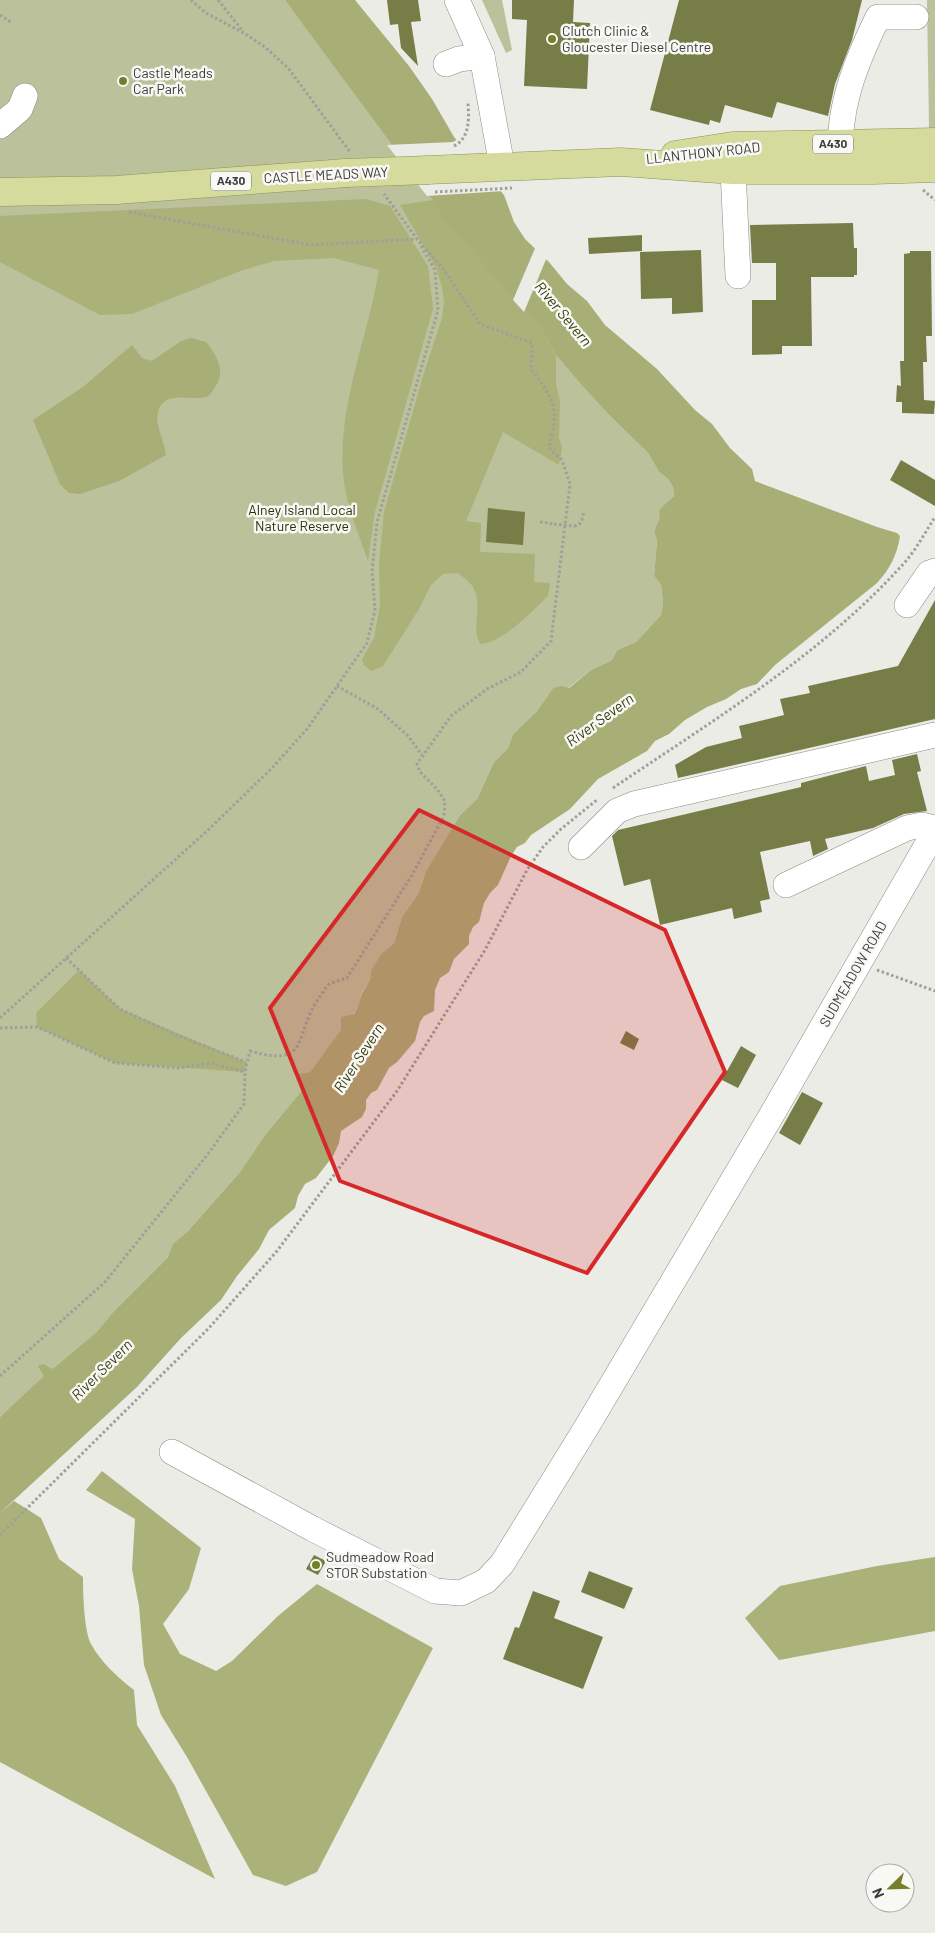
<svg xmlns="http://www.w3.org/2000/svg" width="935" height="1933" viewBox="0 0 935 1933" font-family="Barlow,sans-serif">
<rect width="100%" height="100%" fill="#ebece6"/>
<g fill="#bbc19b">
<polygon points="0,0 285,0 540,327 556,355 610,416 648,453 659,472 668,479 673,487 674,496 669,501 654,531 657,541 654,576 661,585 663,602 661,615 636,642 617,650 612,660 591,670 568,688 553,688 537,711 513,734 508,748 494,762 477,799 460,815 424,877 418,894 402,917 394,943 381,954 371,970 370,980 362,992 357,1009 310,1072 300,1074 303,1089 265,1135 240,1172 187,1232 174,1244 168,1257 114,1311 98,1332 0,1417"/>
<polygon points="482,0 502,0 512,50 506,53"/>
<polygon points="927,0 935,0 935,129 929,129"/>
</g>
<g fill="#aab179">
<path d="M366 199 390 206 428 266 433 309 375 512 368 561C358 532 345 503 343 473 338 404 368 337 379 270L334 258 274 261 243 270 132 314 100 315 0 262V216Z"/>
<path d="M433 200 540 327 556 355V384L560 401 559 438 562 448 559 465 503 432 466 521 481 523 480 552 535 554 534 582 550 583 548 596C531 612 504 642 480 644 470 627 484 605 473 587 470 582 463 577 458 573L443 574 431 585 419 609 383 666 371 671 364 665 362 659 374 638 380 606 379 563 384 512 423 376 442 318 444 302 442 287 436 268 400 205Z"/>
<polygon points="79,970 120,1009 246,1062 245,1072 115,1063 37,1027 36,1013"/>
<polygon points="102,1471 201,1548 189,1589 163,1624 180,1654 216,1671 232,1661 278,1616 317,1584 433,1648 317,1872 286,1886 253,1875 187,1757 161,1715 144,1665 139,1606 132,1569 135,1519 86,1490"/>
<path d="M14 1501 41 1518 59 1559 83 1577C83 1593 84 1631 91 1644 100 1661 119 1679 134 1690L137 1725 175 1786 215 1879 0 1762V1513Z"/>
<polygon points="935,1557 935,1631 779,1660 745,1618 780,1586 877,1566"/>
</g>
<g fill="#a7ae76">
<path d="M285 0H355L409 66 432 99 454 137 504 195 514 222 525 239 549 262 567 284 587 301 605 325 657 369 695 410 712 424 730 448 752 469 755 481 877 527 897 533 900 536C897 555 890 569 877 583L775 665 757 684 741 689 726 699 707 707 685 720 669 734 655 741 647 751 598 779 570 809 531 835 525 843 517 847 511 856 498 885 490 893 484 903 479 922 473 927 469 936V944L454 959 449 972 440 978 435 990 434 1011 424 1016 420 1022 415 1041 397 1062 389 1068 377 1090 371 1093 366 1100V1109L362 1117 341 1131 339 1143 333 1156 316 1178 305 1184 298 1196 295 1208 269 1230 259 1249 237 1276 221 1300 181 1338 137 1387 0 1513V1417L44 1376 38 1366 43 1364 53 1369 97 1332 114 1311 168 1257 173 1244 187 1232 240 1172 265 1135 303 1089 299 1074 310 1072 341 1030V1017L354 1014 357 1009 362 993 370 980 371 970 381 954 394 943 402 917 418 894 426 872 460 815 477 799 494 762 508 748 513 734 537 711 553 688 561 686 569 688 591 670 612 660 617 650 636 642 661 615 663 602 661 585 654 576 657 541 654 531 660 518 659 510 674 496 673 487 668 479 659 472 648 453 610 416 581 384 556 355 540 327 443 218 433 200Z"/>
<path d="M191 338 206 342C216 354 227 372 215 387 213 390 211 394 208 396 193 403 168 389 159 409 153 423 165 441 166 455L119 481 80 494 69 493 60 484 33 420 83 387 132 345 142 358 152 361 181 341Z"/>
</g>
<g fill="#ebece6">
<polygon points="458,139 504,191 427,196 387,145 453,142"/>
<polygon points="536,246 547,257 524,312 513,300"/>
</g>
<g fill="#777d47">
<polygon points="387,0 418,0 421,21 411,22 418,66 401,48 398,24 390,25"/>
<polygon points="512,0 574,0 573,22 590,23 587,89 524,86 527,20 512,19"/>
<polygon points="679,0 862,0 852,40 835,84 828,116 777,102 772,118 725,105 720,123 710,120 709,125 650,110"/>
<polygon points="853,223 854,248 857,248 857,275 854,275 854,277 811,277 812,346 782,346 782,354 752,355 752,300 776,300 776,263 752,263 750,225"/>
<polygon points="642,235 642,251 589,254 588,238"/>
<polygon points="701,250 703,312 672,314 672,298 641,299 640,252"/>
<polygon points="910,251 931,251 932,336 926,336 927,362 923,362 924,400 935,401 934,414 902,413 902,402 896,402 897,385 901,386 900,361 904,361 904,254 910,253"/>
<polygon points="901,460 935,480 935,506 890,480"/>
<polygon points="488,508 525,512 523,545 486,542"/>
<polygon points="935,600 935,719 678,778 675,765 706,747 742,738 739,726 784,715 780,699 810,693 808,686 898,666"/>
<polygon points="917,754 921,771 917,772 927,811 904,814 873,828 825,839 828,849 813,856 810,841 760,852 770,899 760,901 762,912 734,919 732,908 660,925 650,879 624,886 612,836 618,830 801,787 801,783 866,766 869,781 895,775 892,760"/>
<polygon points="626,1031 639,1039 634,1050 620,1043"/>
<polygon points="741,1046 756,1055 738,1088 722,1080"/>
<polygon points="802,1092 823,1103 800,1145 779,1133"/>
<polygon points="314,1555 326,1561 318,1575 306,1569"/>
<polygon points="589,1571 633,1588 624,1609 581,1592"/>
<polygon points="533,1591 560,1601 554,1618 603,1637 583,1689 503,1659 515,1627 519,1628"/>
</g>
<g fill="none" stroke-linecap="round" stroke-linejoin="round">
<g stroke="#8b8c87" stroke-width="26">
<g id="minor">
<polyline points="457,0 482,56 502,166"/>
<polyline points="446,64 459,59 482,56"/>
<polyline points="0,126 20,109 25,96"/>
<polyline points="732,149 738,276"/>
<path d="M841 165C836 111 855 64 878 17H916"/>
<polyline points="907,605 929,573 935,571"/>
<polyline points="581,847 617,811 634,804 935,735"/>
<polyline points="786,885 907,828 922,825 935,828"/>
<polyline points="172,1452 313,1529 435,1591 461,1593 486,1581 502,1564 586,1428 771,1116 935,831"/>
</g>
</g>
<g stroke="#8d944f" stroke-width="29">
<g id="major">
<polyline points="675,155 732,146 935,142"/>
<polyline points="428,170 621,162 733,170 874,170 935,168"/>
<polyline points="0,192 116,190 346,173"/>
</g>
</g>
<g stroke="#9f9f9b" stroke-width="3" stroke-dasharray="2.5 2.5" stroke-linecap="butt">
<polyline points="191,0 206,13 244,33 265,47 289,69 350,152"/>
<polyline points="218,0 242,30"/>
<polyline points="0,15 11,22"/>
<path d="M454 146C470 138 469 119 468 103"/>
<polyline points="923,190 935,200"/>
<polyline points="129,212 311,245 417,239"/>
<polyline points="540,522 554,524"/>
<path d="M574 526C582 525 582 519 584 512"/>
<polyline points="337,686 378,709 408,736 422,755"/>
<path d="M613 788C715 719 823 654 906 561 917 548 926 531 935 517"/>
<polyline points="66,958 120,1009 179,1036 246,1062"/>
<polyline points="877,970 935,991"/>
<polyline points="0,1018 208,830 272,768 307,729 367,643 375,610 372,571 377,522 438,310 435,270 421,246"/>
<polyline points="0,1028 37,1027 115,1063 178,1068 211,1063 245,1072"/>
<path d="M0 1376 105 1282 208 1154 244 1104 245 1072 250 1051C312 1069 293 1034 319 998 322 994 325 988 328 985 333 982 341 980 347 978L412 875 444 816 445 801 437 789 420 772 417 764 451 716 487 689 521 672 551 641 570 484 562 460 549 448C559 407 556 403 531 369L532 343 480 324 444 270 417 239 384 194"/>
<polyline points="0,1535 209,1328 277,1251 397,1091 485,950 527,870 543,847 561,829 598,799"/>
</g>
<use href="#minor" stroke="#fff" stroke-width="25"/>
<use href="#major" stroke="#d4db9d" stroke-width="28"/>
<g stroke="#8d944f" stroke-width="29" stroke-linecap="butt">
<polyline id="major-bridge" points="346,173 428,170"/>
</g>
<g stroke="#9f9f9b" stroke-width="3" stroke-dasharray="2.5 2.5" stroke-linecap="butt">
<polyline points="435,192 512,188"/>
<polyline points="554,524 574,526"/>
</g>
<use href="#major-bridge" stroke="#d4db9d" stroke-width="28"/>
</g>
<path fill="#d62828" fill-opacity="0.2" stroke="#d62828" stroke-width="4" stroke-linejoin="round" d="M419 810 665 930 725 1072 587 1273 340 1181 270 1008Z"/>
<g fill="#767e29" stroke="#f8f9f4" stroke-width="2">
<circle cx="552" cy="39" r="5"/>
<circle cx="123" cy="81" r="5"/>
<circle cx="316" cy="1565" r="5"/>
</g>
<g text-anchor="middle" stroke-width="5" stroke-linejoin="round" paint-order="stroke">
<g fill="#f8f9f4" stroke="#747572" stroke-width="1">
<rect x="813" y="134.5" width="40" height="19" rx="4"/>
<rect x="211" y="171.5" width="40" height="19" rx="4"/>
</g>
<g font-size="12" font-weight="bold" fill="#3c3c3a">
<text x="833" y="148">A430</text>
<text x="231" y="185">A430</text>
</g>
<g font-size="14" fill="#3c3c3a" stroke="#f8f9f4" text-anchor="start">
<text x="562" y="36">Clutch Clinic &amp;<tspan x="562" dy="16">Gloucester Diesel Centre</tspan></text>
<text x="133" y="78">Castle Meads<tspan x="133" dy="16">Car Park</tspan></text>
<text x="326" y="1562">Sudmeadow Road<tspan x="326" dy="16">STOR Substation</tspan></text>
</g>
<g font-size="14" fill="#3c3c3a" stroke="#f8f9f4">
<text transform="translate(703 153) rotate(-6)" y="5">LLANTHONY ROAD</text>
<text transform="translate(326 175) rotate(-3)" y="5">CASTLE MEADS WAY</text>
<text transform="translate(853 974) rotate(-60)" y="5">SUDMEADOW ROAD</text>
</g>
<g font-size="14" fill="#2c3003" stroke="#f8f9f4">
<text x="302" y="515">Alney Island Local<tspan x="302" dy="16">Nature Reserve</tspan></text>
</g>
<g font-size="15" font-style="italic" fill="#393d11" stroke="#f8f9f4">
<text transform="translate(563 314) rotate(50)" y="5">River Severn</text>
<text transform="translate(600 720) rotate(-36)" y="5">River Severn</text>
<text transform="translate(359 1058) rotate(-57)" y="5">River Severn</text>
<text transform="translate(102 1370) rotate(-45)" y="5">River Severn</text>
</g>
</g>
<g transform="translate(890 1888) rotate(247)"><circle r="24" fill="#f8f9f4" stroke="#adadaa"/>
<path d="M0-4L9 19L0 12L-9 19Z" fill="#767e29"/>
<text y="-8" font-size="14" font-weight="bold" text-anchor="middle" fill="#3c3c3a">N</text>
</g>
</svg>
